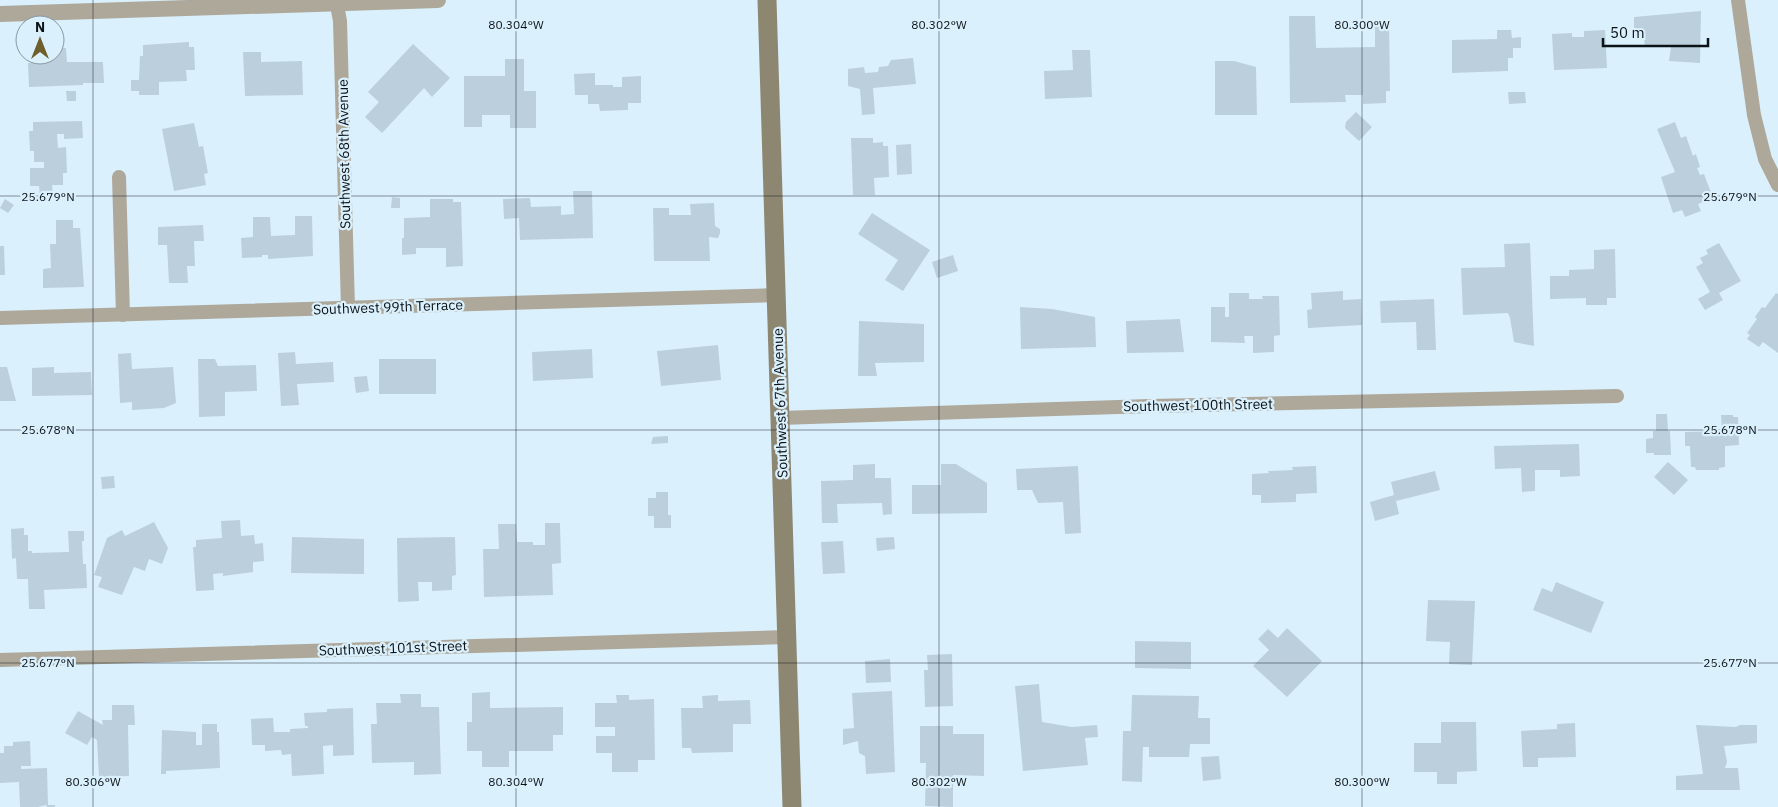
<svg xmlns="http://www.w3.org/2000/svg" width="1778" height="807" viewBox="0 0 1778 807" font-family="'IBM Plex Sans',sans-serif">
<rect width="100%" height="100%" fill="#dbf0fd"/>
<g fill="#bbd0dc">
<polygon points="1701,11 1700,63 1669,61 1671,47 1645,47 1643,29 1634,28 1634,17"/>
<polygon points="1289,16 1315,16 1316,48 1375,47 1375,20 1389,20 1390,91 1386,91 1386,103 1363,104 1363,95 1345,95 1346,102 1290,103"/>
<polygon points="1497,30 1511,30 1512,38 1521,37 1521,48 1513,48 1513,58 1508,58 1508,71 1452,73 1452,40 1497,39"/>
<polygon points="1605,30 1607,68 1554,70 1552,34 1572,33 1572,37 1584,37 1584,31"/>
<polygon points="189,42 189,47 194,47 195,70 186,70 187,81 159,82 159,95 139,95 139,91 131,91 131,80 139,80 140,56 143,56 143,45"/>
<polygon points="413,44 450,78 432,97 424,88 382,133 365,117 379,102 368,92"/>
<polygon points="55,48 66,48 67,62 103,62 104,83 83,83 83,85 29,87 28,63 46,62 46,55 55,55"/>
<polygon points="1072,50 1090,50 1092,97 1045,99 1044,71 1073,70"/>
<polygon points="243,52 261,52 261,62 302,61 303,95 245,96"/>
<polygon points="913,58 916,84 873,88 875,114 862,115 860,89 848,86 848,69 864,67 865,73 878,72 879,67 888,66 891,60"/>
<polygon points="505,59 524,59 524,91 536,91 536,128 510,128 510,115 482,115 482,127 464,127 464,76 505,76"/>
<polygon points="1215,61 1234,61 1256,67 1257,115 1215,115"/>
<polygon points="595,73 595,85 613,85 613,87 622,87 622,77 641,76 641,103 628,103 628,110 600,111 599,104 588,104 588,95 575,95 574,74"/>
<polygon points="66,91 76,91 76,101 67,101"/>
<polygon points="1508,92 1525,92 1526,103 1509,104"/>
<polygon points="1356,112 1372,127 1359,141 1345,128 1346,122"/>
<polygon points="82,121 83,138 64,139 64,134 57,134 58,148 66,147 67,173 63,173 63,185 52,185 53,196 40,196 39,186 30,186 30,168 44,168 44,162 34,162 34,151 30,151 29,131 33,131 33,122"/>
<polygon points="1675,122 1681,138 1686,136 1693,156 1696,154 1700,167 1697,168 1700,175 1704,174 1713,198 1698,204 1701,211 1685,217 1682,210 1673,213 1661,177 1675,172 1657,129"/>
<polygon points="194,123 199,147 203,146 208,173 204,174 206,185 174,191 162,129"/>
<polygon points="851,138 873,138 873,143 883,142 883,146 888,146 889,177 874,178 875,195 853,195"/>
<polygon points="911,144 912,174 897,175 896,145"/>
<polygon points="573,191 592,191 593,238 520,240 519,218 504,219 503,199 530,198 531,207 561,206 561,215 574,214"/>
<polygon points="392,197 400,198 400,208 391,208"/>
<polygon points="5,199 14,205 8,213 0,208"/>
<polygon points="430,199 453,199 453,202 461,202 463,266 446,267 446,248 416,248 416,254 402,255 402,238 404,238 404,218 430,217"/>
<polygon points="714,203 715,226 720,229 720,233 718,238 709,237 710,261 654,261 653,208 669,208 669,215 691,215 690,204"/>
<polygon points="872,213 930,250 903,291 885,280 898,260 858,234"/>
<polygon points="295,216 312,216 313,256 268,259 268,255 262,255 262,257 242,258 241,238 253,237 253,217 270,217 271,236 295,235"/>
<polygon points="56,220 73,220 73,228 80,228 84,287 43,288 43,269 51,268 50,244 56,244"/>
<polygon points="203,225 204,241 194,241 195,266 187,266 188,283 169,283 167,245 158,245 158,227"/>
<polygon points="1530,243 1534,346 1514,342 1510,318 1508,313 1463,315 1461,268 1505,267 1504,244"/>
<polygon points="1719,243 1741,281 1719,293 1723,300 1705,310 1698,299 1710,292 1696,267 1703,263 1700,258 1708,254 1706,250"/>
<polygon points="0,246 4,246 5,275 0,275"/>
<polygon points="1615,249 1616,298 1607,298 1607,305 1586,305 1586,298 1550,299 1550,276 1569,276 1569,270 1594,269 1594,250"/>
<polygon points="953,255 958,271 937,278 932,262"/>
<polygon points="1343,291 1343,300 1361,299 1362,325 1308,328 1307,310 1312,309 1311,293"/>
<polygon points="1229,293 1249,293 1249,299 1263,299 1262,296 1279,296 1280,335 1274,336 1274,352 1253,353 1253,336 1244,336 1245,343 1211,342 1211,307 1225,307 1225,317 1229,317"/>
<polygon points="1776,293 1778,294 1778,353 1763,342 1759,347 1747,339 1750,335 1747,333 1757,319 1755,317 1762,307 1765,308"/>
<polygon points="1434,299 1436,350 1417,350 1416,322 1381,323 1380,301"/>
<polygon points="1020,307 1052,309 1095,317 1096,347 1021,349"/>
<polygon points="1180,319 1184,352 1127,353 1126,321"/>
<polygon points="859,321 924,324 924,362 875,363 877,376 858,376"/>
<polygon points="718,345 721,380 661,386 657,351"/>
<polygon points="592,349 593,378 533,381 532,352"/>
<polygon points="295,352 296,364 333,362 334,382 297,384 299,405 281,406 278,353"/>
<polygon points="131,353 132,369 173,367 176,403 164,408 132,410 132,402 120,403 118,354"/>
<polygon points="198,359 215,359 218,366 256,365 257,391 225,392 225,416 199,417"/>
<rect x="379" y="359" width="57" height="35"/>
<polygon points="0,367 7,367 16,401 0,401"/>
<polygon points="54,367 54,373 91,372 92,395 32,396 32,368"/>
<polygon points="367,376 369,391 356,393 354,377"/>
<polygon points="1656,414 1667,414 1668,431 1670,431 1671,455 1654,455 1654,453 1646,453 1646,439 1653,438 1653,431 1656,431"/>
<polygon points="1721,415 1733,415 1733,417 1738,417 1739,445 1725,446 1725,467 1719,468 1719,470 1696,470 1695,467 1691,467 1690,446 1685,446 1685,432 1722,431"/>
<polygon points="668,436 668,443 651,444 653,437"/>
<polygon points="1579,444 1580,476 1560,477 1560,470 1535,470 1535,491 1522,492 1521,468 1495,469 1494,446"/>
<polygon points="1668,462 1688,480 1674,495 1654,477"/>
<polygon points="875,464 875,478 891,478 892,514 883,515 882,503 837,504 838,523 822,523 821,481 853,480 853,465"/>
<polygon points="941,464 956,464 987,483 987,513 912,514 912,485 941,485"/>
<polygon points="1078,466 1081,533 1065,534 1063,502 1038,503 1032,490 1017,490 1016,469"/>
<polygon points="1316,466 1317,493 1296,494 1296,502 1261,503 1261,495 1252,495 1252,474 1269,473 1268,471 1293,470 1292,467"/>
<polygon points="1435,471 1440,490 1396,501 1399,514 1375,521 1370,502 1394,495 1391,482"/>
<polygon points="114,476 115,488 102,489 101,477"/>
<polygon points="656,492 668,492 668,515 671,515 671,528 654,528 654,516 648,516 648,498 656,498"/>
<polygon points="240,520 241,536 254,535 255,544 263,543 264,561 253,562 253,572 223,576 223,573 213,574 214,590 196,591 193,547 196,547 196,540 222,538 221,521"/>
<polygon points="154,522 168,548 162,564 149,559 145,571 134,567 122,595 98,587 102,577 94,575 107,538 122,530 125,536"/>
<polygon points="545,523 560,523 561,563 552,564 553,595 484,597 483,549 499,549 498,524 516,524 517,542 533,542 533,545 545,545"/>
<polygon points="24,528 24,535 28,535 28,551 32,551 32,553 69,552 68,531 84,531 84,541 82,541 83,564 86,564 87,588 44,590 45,609 29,609 28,579 17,579 16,558 12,559 11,529"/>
<polygon points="292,537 364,539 364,574 291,573"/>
<polygon points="455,537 456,575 452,576 452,590 432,591 432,582 418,582 419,601 398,602 397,538"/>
<polygon points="894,537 895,549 877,551 876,538"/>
<polygon points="843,541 845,573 823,574 821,542"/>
<polygon points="1556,582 1604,602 1591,633 1533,610 1542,588 1552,592"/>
<polygon points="1428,600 1475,601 1472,665 1449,664 1450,642 1426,641"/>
<polygon points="1287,628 1322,661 1287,697 1253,666 1269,650 1258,639 1268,629 1278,638"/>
<polygon points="1135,641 1191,642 1191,669 1135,668"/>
<polygon points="952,654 953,706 925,707 924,670 928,670 927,655"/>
<polygon points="890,659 891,682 866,683 865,661"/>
<polygon points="1039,684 1042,722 1072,727 1097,725 1098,737 1085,738 1088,765 1023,771 1015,686"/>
<polygon points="892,691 895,772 866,774 865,756 859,753 858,741 843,745 843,729 854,728 852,693"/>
<polygon points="490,692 490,708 563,707 563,735 553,735 553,751 509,751 509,767 482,767 482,751 467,751 467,722 472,722 472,693"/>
<polygon points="400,694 421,694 421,707 439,707 441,774 414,775 414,762 372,763 371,724 377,724 376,703 401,703"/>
<polygon points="616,695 629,695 629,700 654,699 655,760 638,760 638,772 612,772 612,753 596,753 596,736 615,736 615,727 595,727 595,703 617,703"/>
<polygon points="718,695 718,701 750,700 751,724 733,724 733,752 692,753 691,748 682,748 681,708 703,708 702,696"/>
<polygon points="1132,695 1199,696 1198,718 1210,718 1210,744 1190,744 1189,757 1149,757 1149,747 1143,747 1142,782 1122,781 1123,731 1131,731"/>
<polygon points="112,705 134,705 135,725 128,725 129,776 99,777 97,740 92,737 87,745 65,733 78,711 103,725 102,720 112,720"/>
<polygon points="353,708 354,755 333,756 333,745 323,746 324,774 292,776 291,754 282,755 281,750 265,751 265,745 252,745 251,719 273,718 274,732 290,732 290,729 308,728 308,726 305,726 304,713 327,712 327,709"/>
<polygon points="1441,722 1476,722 1477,771 1457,772 1457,784 1437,784 1437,772 1414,772 1414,743 1441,743"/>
<polygon points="1575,723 1576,757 1538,758 1538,767 1523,767 1521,731 1557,729 1557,724"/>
<polygon points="202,724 217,724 217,732 219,732 220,768 166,771 166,774 161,774 162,730 196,732 196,745 202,745"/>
<polygon points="1696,725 1736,727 1740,725 1757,725 1757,743 1724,746 1727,762 1725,768 1738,768 1740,790 1676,790 1676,776 1703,774"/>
<polygon points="920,726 953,726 953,734 984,734 984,776 953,775 953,807 925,806 926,763 920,763"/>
<polygon points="30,741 31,766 21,766 21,769 47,768 48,805 55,805 55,807 47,807 46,805 38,807 20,807 19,782 0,783 0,753 4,753 4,746 13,746 13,742"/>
<polygon points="1219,756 1221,779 1203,781 1201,757"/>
</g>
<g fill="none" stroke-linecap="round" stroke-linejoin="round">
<g stroke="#ada89a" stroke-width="14">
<polyline points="336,0 340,21 348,308"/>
<polyline points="1738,0 1754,115 1765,159 1778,185"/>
<polyline points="119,177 123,315"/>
<polyline points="0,318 777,295"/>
<polyline points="780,418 1150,406 1617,396"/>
<polyline points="0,660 787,637"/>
</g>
<polyline stroke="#ada89a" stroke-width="16" points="0,14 438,0"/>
<polyline stroke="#8d8772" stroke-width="19" points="767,0 792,807"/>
</g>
<path fill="none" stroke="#0b1317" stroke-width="1" stroke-opacity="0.45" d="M93 0V807M516 0V807M939 0V807M1362 0V807M0 196H1778M0 430H1778M0 663H1778"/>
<g text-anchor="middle" stroke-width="4.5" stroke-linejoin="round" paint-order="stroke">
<g font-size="14" fill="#0b1317" stroke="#dbf0fd">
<text transform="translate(344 154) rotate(-91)" y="5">Southwest 68th Avenue</text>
<text transform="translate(388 307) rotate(-2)" y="5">Southwest 99th Terrace</text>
<text transform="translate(780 403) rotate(-92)" y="5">Southwest 67th Avenue</text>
<text transform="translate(1198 405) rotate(-1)" y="5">Southwest 100th Street</text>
<text transform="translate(393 648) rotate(-2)" y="5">Southwest 101st Street</text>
</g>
</g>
<g font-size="12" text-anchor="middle" fill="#0b1317" stroke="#dbf0fd" stroke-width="4.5" stroke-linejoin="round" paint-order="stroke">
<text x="516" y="29">80.304°W</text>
<text x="939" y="29">80.302°W</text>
<text x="1362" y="29">80.300°W</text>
<text x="48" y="201">25.679°N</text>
<text x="1730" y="201">25.679°N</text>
<text x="48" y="434">25.678°N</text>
<text x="1730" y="434">25.678°N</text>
<text x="48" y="667">25.677°N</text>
<text x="1730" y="667">25.677°N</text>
<text x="93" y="786">80.306°W</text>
<text x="516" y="786">80.304°W</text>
<text x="939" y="786">80.302°W</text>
<text x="1362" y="786">80.300°W</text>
</g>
<g transform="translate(40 40)"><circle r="24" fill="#dbf0fd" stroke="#8898a1"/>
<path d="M0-4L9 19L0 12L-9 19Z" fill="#6d5e2b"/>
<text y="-8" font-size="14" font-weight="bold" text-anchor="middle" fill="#0b1317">N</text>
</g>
<path d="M1603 38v8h105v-8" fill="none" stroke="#0b1317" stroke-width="2.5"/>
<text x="1610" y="38" font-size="15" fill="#0b1317" stroke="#dbf0fd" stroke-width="4" paint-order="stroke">50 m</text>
</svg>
